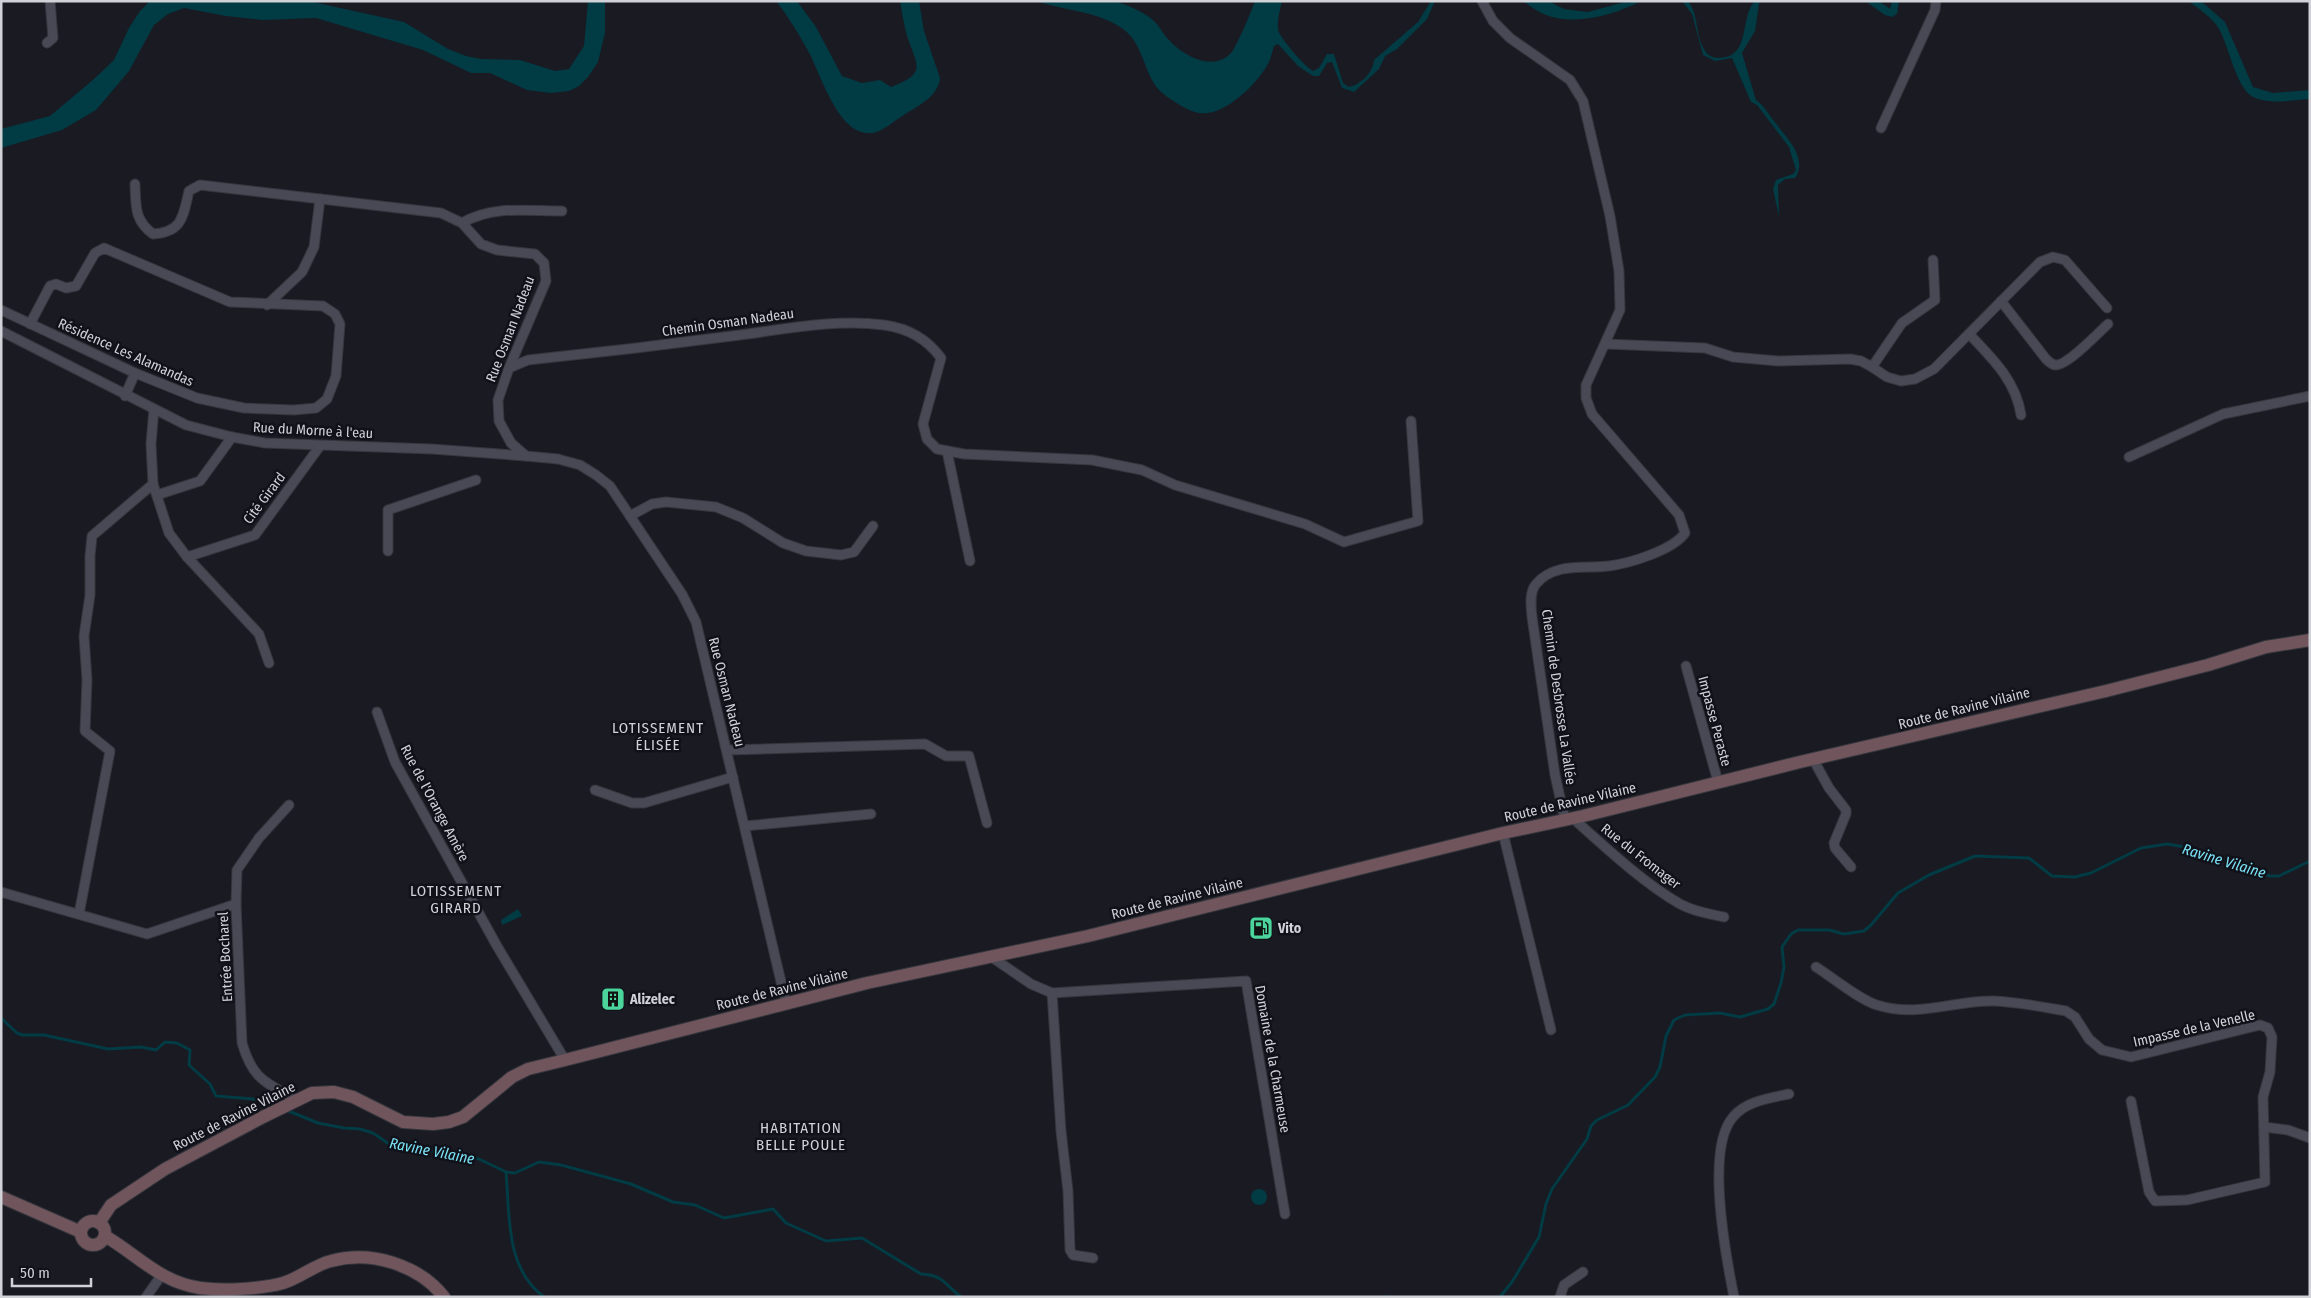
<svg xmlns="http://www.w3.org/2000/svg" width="2311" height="1298" viewBox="0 0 2311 1298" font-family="'Fira Sans Condensed',sans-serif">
<rect width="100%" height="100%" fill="#1a1a23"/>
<g fill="#013b44">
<polygon points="150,1 313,2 404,22 448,49 466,56 481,59 520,60 555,71 569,69 584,46 588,1 605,1 605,33 598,62 588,77 579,86 569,91 551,93 527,90 490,73 471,73 423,50 316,18 263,20 226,16 184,8 168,14 154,25 129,71 96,110 62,130 1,148 1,129 50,116 94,79 114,60 129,28 140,11"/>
<path d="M776 1H797L816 27 842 76 862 83 880 80 891 87C928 73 917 66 907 36 904 25 902 13 900 1H919L924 31 940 78C938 97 918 106 904 115 893 121 880 135 867 133 836 131 820 71 807 49 798 33 788 16 776 1Z"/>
<path d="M1036 1H1115C1129 6 1142 11 1153 20 1160 26 1163 35 1170 41 1184 56 1213 72 1231 53 1237 46 1251 12 1255 1H1282C1280 10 1277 20 1278 29 1278 36 1306 68 1313 71L1319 68 1327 54H1334L1343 83 1349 87C1362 84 1373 72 1374 60L1418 22 1431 1H1435L1427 19 1397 49 1385 56 1379 69 1354 92 1342 88 1332 62 1327 63 1319 76H1313L1298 66 1278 44 1274 46C1272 52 1271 59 1268 64 1257 84 1224 117 1199 113 1192 112 1185 108 1178 104 1172 100 1165 96 1160 91 1143 73 1144 44 1123 29 1098 11 1065 11 1036 1Z"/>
<path d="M1523 1H1548L1564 9 1588 12 1628 1H1641C1615 15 1575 26 1546 15 1538 12 1530 6 1523 1Z"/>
<path d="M1682 1H1688C1699 15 1695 34 1704 49 1707 55 1712 58 1719 58 1752 57 1739 17 1755 1H1761L1759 4 1755 31 1742 53 1756 100C1764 105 1768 114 1774 121 1785 136 1809 158 1795 178L1785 179 1778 185 1779 217 1773 189 1776 180 1793 174 1796 170 1789 147 1757 105 1751 102 1732 58 1715 61 1703 55 1692 14Z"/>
<polygon points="1865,1 1879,1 1890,9 1892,1 1899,1 1897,14 1892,17 1885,15"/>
<path d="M2188 1H2201L2225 22 2253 87 2273 93 2310 90V99C2291 100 2270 105 2253 97 2236 88 2229 46 2219 29 2214 19 2197 7 2188 1Z"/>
<polygon points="518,909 522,916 502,925 501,920"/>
<circle cx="1259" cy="1197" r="8"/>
</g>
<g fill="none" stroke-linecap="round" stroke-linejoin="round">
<g stroke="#013b44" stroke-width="3">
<polyline points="1,1018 17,1033 23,1035 44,1035 108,1049 141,1047 156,1050 165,1042 177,1043 190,1050 189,1065 210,1084 216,1096 253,1099 275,1106"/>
<path d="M286 1110 318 1123 344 1128 360 1129 373 1133 389 1144 479 1159 506 1172 515 1173 539 1162 561 1165 631 1184 673 1202 695 1205 724 1218 773 1209 786 1223 826 1241 862 1238 921 1274C944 1275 945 1285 961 1297"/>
<path d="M506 1172C510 1216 505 1268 544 1297"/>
<polyline points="1384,1297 1388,1297"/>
<polyline points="1500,1297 1512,1282 1539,1237 1546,1204 1552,1189 1587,1139 1591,1126 1597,1120 1628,1105 1655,1077 1660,1067 1666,1036 1674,1020 1685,1015 1720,1013 1740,1017 1768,1009 1774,1004 1781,983 1784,967 1782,947 1791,934 1798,930 1829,930 1844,934 1864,931 1871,925 1898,893 1929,875 1975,856 2029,858 2052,876 2075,877 2091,873 2141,848 2167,844 2191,848 2270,876 2279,876 2310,861"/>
</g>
<g stroke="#36363d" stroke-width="11">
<g id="minor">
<path d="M1482 1 1493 21 1510 38 1570 80 1583 101 1610 216 1619 271 1620 310 1586 385V398L1592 414 1679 515 1685 533C1673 550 1631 563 1609 566 1584 569 1555 562 1536 584 1529 592 1531 607 1532 617L1555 775 1565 820"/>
<polyline points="47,43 53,38 50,1"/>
<polyline points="1881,128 1935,10 1936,1"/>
<path d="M135 184C136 206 134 220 153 234 183 232 183 216 189 191L200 185 441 213 462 223 481 244 497 250 535 254 544 263 546 281 509 368 498 400 499 421 511 443 526 456 558 459 580 465 596 475 610 486 682 594 696 622 786 1003"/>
<path d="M462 223C493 205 527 211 562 211"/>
<path d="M2001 301 2046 359C2049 362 2052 365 2056 365 2068 365 2098 333 2108 324"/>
<polyline points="267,305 302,272 314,247 320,199"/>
<polyline points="1,310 135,373 197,398 244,408 294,410 316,408 327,399 336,376 340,324 335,314 323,306 230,302 104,248 95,253 76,286 66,288 56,284 50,286 30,324"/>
<polyline points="1,331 186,425 232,437 265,443 432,449 526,456"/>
<path d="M1969 334C1992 358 2016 381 2021 415"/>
<polyline points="1606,344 1705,348 1733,357 1778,361 1850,359 1861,361 1872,367 1902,323 1935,300 1933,260"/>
<polyline points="1872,367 1887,377 1901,381 1915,379 1934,369 2040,262 2053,257 2065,260 2107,308"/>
<path d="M509 368 528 360C596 353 664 345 732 336 782 330 833 318 884 325 907 328 927 339 941 358L923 424 927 439 937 449 964 454 1092 460 1142 470 1175 485 1305 524 1344 542 1418 521 1411 421"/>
<polyline points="125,396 135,373"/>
<polyline points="154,409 151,444 153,484 169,533 187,557 259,634 269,663"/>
<polyline points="947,451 970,561"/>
<polyline points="2129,457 2223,414 2310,396"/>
<polyline points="157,495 200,481 232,437"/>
<polyline points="630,516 652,504 666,502 716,507 743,518 783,543 806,551 841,555 854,552 873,526"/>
<polyline points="388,551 388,510 476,480"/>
<polyline points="187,557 255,535 320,446"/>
<polyline points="1686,666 1718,782"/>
<polyline points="377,712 395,762 497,946 565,1060"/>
<polyline points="727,750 925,744 946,756 969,756 987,823"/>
<polyline points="1813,759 1829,788 1846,810 1846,814 1834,843 1835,848 1851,867"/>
<polyline points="595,790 632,803 644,803 733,777"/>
<path d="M289 805 259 838 237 870 236 904 242 1043C253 1080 265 1082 297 1100"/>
<path d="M1575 818 1577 822C1607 849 1645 884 1680 904 1693 911 1709 914 1724 917"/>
<polyline points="745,826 871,814"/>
<polyline points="1503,833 1551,1030"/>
<polyline points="1,892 147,934 236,904"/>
<polyline points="79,914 110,751 85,731 87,680 84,636 90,595 90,556 92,536 153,484"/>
<polyline points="993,958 1031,984 1052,993 1246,981 1285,1214"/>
<path d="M1816 967C1832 977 1860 1000 1877 1005 1917 1018 1955 1000 1994 1001 2018 1002 2043 1007 2066 1011L2075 1017 2089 1039 2102 1050 2131 1057 2260 1025 2268 1028 2272 1037 2270 1072 2263 1097 2265 1182 2187 1200 2155 1201 2149 1192 2131 1101"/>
<polyline points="1052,993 1061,1131 1068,1191 1070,1250 1073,1255 1093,1258"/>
<polyline points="2264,1127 2288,1130 2310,1138"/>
<polyline points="146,1297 161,1276"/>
<polyline points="1560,1297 1564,1285 1583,1272"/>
<path d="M1734 1297C1726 1257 1705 1149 1733 1117 1746 1101 1770 1098 1789 1094"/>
</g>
</g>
<g stroke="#36363d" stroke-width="14">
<g id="secondary">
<polyline points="1,1197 81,1232"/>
<circle cx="93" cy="1233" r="12"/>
<polyline points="99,1223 111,1205 165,1169 263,1117 312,1093 334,1092 353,1097 403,1122 433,1124 449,1122 463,1117 512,1077 528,1069 565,1060 867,983 1088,936 1503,833 1583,816 1800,762 2106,691 2208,665 2266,647 2310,640"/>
<path d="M105 1236C139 1256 160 1282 200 1288 223 1291 261 1289 283 1283 300 1278 314 1265 331 1261 371 1250 419 1265 444 1297"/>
</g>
</g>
<use href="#minor" stroke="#484954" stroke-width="9"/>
<use href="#secondary" stroke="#70555c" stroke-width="12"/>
</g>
<defs>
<g id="fuel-square" transform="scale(1.25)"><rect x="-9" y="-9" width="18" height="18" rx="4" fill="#4bd49b" stroke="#11111a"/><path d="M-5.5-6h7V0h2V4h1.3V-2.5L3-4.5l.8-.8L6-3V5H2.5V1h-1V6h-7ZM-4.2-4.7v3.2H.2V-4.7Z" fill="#111"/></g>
<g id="building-square" transform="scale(1.25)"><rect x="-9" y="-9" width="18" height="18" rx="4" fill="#4bd49b" stroke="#11111a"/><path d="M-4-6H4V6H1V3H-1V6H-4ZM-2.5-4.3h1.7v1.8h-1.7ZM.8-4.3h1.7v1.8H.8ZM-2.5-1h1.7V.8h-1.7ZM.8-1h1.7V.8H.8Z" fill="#111"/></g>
</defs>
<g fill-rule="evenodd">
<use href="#fuel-square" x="1261" y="928"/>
<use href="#building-square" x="613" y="999"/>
</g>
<g text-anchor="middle" stroke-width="5" stroke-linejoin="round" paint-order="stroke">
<g font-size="14" fill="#d1d1d8" stroke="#11111a">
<text transform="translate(728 322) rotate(-8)" y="5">Chemin Osman Nadeau</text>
<text transform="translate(510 329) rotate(-69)" y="5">Rue Osman Nadeau</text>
<text transform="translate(126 352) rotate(24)" y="5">Résidence Les Alamandas</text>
<text transform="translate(313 430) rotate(3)" y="5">Rue du Morne à l'eau</text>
<text transform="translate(264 498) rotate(-53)" y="5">Cité Girard</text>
<text transform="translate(727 692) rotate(76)" y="5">Rue Osman Nadeau</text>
<text transform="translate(1559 697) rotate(82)" y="5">Chemin de Desbrosse La Vallée</text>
<text transform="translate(1964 708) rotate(-14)" y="5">Route de Ravine Vilaine</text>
<text transform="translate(1715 721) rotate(75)" y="5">Impasse Peraste</text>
<text transform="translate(1570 802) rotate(-13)" y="5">Route de Ravine Vilaine</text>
<text transform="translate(435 803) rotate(62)" y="5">Rue de l'Orange Amère</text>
<text transform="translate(1641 856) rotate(38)" y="5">Rue du Fromager</text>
<text transform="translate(1177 898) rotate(-14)" y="5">Route de Ravine Vilaine</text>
<text transform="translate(225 957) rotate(-93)" y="5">Entrée Bocharel</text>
<text transform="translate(782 989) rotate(-14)" y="5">Route de Ravine Vilaine</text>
<text transform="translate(2194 1028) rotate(-13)" y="5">Impasse de la Venelle</text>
<text transform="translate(1273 1059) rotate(80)" y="5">Domaine de la Charmeuse</text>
<text transform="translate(234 1116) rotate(-27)" y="5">Route de Ravine Vilaine</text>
</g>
<g font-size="14" font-weight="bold" fill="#d1d1d8" stroke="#11111a" text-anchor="start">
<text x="1278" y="933">Vito</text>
<text x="630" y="1004">Alizelec</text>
</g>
<g font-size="15" letter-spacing="1" fill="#d1d1d8" stroke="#11111a">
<text x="658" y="733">LOTISSEMENT<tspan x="658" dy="17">ÉLISÉE</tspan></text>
<text x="456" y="896">LOTISSEMENT<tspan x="456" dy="17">GIRARD</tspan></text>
<text x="801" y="1133">HABITATION<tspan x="801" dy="17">BELLE POULE</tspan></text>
</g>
<g font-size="15" font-style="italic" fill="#7be3f6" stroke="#11111a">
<text transform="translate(2224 861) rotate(17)" y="5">Ravine Vilaine</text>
<text transform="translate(432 1151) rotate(11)" y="5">Ravine Vilaine</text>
</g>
</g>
<rect width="2311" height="1298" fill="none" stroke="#d1d1d8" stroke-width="5"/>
<path d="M12 1278v8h79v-8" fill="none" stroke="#d1d1d8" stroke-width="2.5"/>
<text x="20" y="1278" font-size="15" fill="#d1d1d8" stroke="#11111a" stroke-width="4" paint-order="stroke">50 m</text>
</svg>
